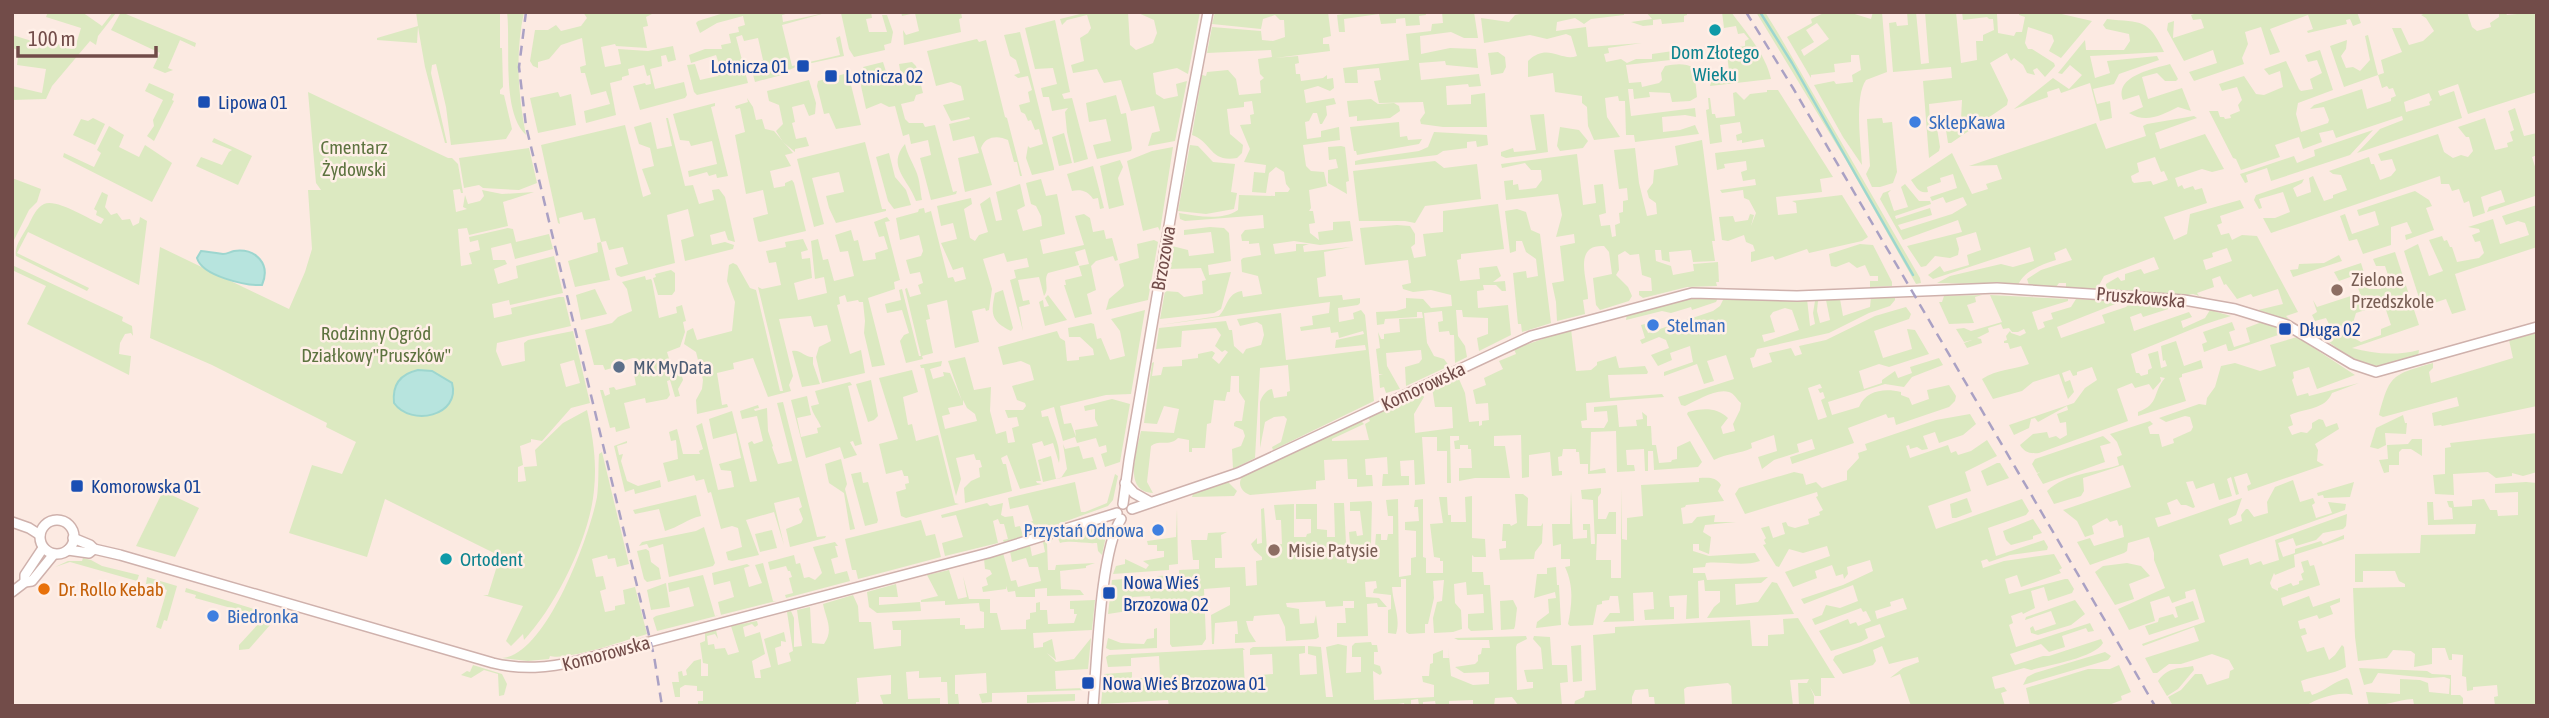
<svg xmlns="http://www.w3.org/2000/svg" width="2549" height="718" viewBox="0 0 2549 718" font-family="'Asap Condensed',sans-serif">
<rect width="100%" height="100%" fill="#fceae2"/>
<g fill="#dce9c1" fill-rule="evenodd">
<polygon points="48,12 82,12 102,26 113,12 116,13 98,36 96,45 90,41 52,86 46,99 12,100 12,86 42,93 46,69 17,65 19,50 12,48 12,35 32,41 36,36 71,49 75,48 81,28 46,17"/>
<polygon points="121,12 196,43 195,47 180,40 168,68 173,70 165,73 153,68 160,53 111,30"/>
<polygon points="416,12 500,12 500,48 502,48 503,87 500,90 500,94 504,95 512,129 506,139 451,145 446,107 436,64 432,65 431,73 447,143 445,143 425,67 418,27 417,43 377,40 377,38 418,26"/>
<path d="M507 12H524C515 54 518 94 526 135 501 112 511 45 507 12Z"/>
<polygon points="583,12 656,12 646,17 648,26 643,27 647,48 616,46 615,44 601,47 605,67 621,64 618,49 648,51 673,46 676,60 668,62 666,55 661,56 662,66 650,69 655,89 684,82 687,95 685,98 640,110 633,86 645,83 646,85 651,84 650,75 647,76 644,65 628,69 629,75 622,77 622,80 610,83 616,115 586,123 584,111 610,104 606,91 591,95 585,73 581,73 580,67 586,65 582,38 561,45 549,59 538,62 538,68 533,66 530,61 535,30 548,30 556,25 561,31 581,26 587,18"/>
<polygon points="727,12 793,12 782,15 783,22 829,12 782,25 792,66 840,55 836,38 840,36 844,56 798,66 789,70 789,73 755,82 752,71 757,63 763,60 758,38 744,41 742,35 736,37 748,83 697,95 694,92 687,65 695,64 700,80 718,76 716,65 719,64 716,55 691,63 689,55 705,49 722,49 721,45 731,43 729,34 739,32 738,27 745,25 743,16 717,23 700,33 696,23 698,21"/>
<polygon points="871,12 872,18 866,19 869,32 887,32 882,15 887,15 893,32 891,43 884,45 885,50 854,57 849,49 841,13"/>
<polygon points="901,12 961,12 962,18 959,19 961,32 904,45 903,30 906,35 919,31 915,13 902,16"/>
<polygon points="1088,12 1128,12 1130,45 1136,50 1153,43 1157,33 1154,20 1136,12 1200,12 1188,74 1177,68 1153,73 1156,94 1164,99 1178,96 1176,84 1187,81 1175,141 1148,146 1152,133 1160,131 1154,106 1131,111 1121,80 1104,83 1097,69 1073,73 1071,65 1084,61 1080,38 1088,33 1091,28 1087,15 1067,20 1062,25 1060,19"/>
<path d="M1215 12H1328L1331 36 1323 38V44H1329L1330 51 1275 58 1298 56 1299 63 1295 64 1296 74H1300L1301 81 1323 78 1327 75V79L1333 78 1334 88 1330 91 1318 86 1304 90 1306 103 1334 98 1336 104 1326 106 1327 115 1322 124H1320L1317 113H1313L1309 121 1305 122 1307 139 1321 137V131L1339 127 1340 140 1303 145 1306 166 1311 171 1324 172 1327 186 1309 190 1311 208 1309 211H1313L1315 223 1309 224 1310 233 1319 240 1318 232 1333 230V222L1350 221 1353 241 1320 245 1294 241 1273 244 1275 254 1296 251V244H1309L1303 246 1304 252 1351 247 1324 252 1326 276 1317 278 1319 297 1342 295 1343 300 1360 298V303L1358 305 1338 308 1339 322 1354 319 1353 313 1361 310 1365 315 1374 401 1273 450 1272 447 1281 442 1287 419 1284 416 1274 417 1265 422 1260 448V402C1262 396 1266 390 1272 389L1274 398 1287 396V392L1290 391 1288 365 1260 368 1255 458 1233 469 1232 449 1241 446 1245 436 1243 430 1234 426V423L1236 421H1242L1245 401 1239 392V376H1231L1230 392H1227L1225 401 1214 400 1211 423 1207 424 1205 448H1192V452H1189V440L1178 438C1169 447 1159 439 1151 446L1147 482 1153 493C1122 492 1137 450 1141 431L1174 433 1179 409 1164 406 1157 424 1144 423 1152 363 1154 362 1152 376 1161 375 1163 367 1182 366V360L1198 358V354L1212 351 1215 353 1212 358 1219 364 1228 352 1225 350 1222 352 1215 346 1221 335 1216 328 1182 331 1181 347 1156 349 1159 328 1226 321 1229 330H1232L1234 346 1243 354 1246 349 1261 345 1264 335 1262 325 1257 322 1240 326 1237 319 1281 313 1286 360 1366 350 1365 345 1335 348 1336 340 1364 334 1363 331 1339 338 1338 332 1331 333 1330 327 1301 331 1300 327 1313 325 1312 316 1329 313 1330 302 1160 325 1219 316C1228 306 1227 293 1242 291L1243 297 1262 294 1258 276 1242 272 1241 260 1243 258 1261 255 1259 243 1249 244V241H1242L1241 235 1245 230 1264 228 1263 215 1185 221 1180 219 1179 213C1197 216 1222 221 1238 210L1239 195 1275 196V192H1288L1290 189 1286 184 1284 172 1276 167 1269 173 1266 193 1252 192 1254 172 1265 173 1266 165 1244 162 1250 149 1240 125 1251 124 1250 115 1254 114 1252 101 1244 102V107L1227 109 1230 134 1243 145 1242 153 1237 158C1210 163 1212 142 1192 135L1202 75 1206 76 1207 72 1228 70 1236 79 1239 95 1261 93 1260 81 1264 78 1260 74 1258 59 1272 57 1271 50 1207 53 1212 27 1261 31 1262 40 1273 41 1285 37 1284 20H1280L1275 15 1263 19 1261 29 1212 24Z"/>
<polygon points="1357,12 1425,12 1426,15 1419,16 1420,25 1406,26 1405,18 1396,19 1396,23 1381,24 1379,14 1344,19 1345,32 1339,32 1337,15"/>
<polygon points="1442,12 1474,12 1478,38 1464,38 1451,32 1420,36 1421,54 1450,48 1476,49 1478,68 1446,65 1445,61 1419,63 1421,80 1479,74 1481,86 1469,87 1468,84 1446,86 1447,105 1471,104 1471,95 1485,93 1487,127 1443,127 1421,124 1420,120 1425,113 1423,102 1379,103 1374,81 1381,80 1379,68 1357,70 1358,83 1345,83 1343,68 1409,60 1406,34 1431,31 1432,24 1443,23"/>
<path d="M1530 12H1624V15L1591 19 1584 24 1575 18 1557 22 1556 31 1586 27 1588 47 1642 43 1608 48 1609 53 1604 54 1606 62 1621 59 1627 63 1636 59H1652V54L1687 49 1688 58 1626 65 1629 83 1641 82 1642 87 1659 83 1662 80 1661 73 1665 66C1676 64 1685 63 1694 68L1697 97 1690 101 1672 102 1670 93 1649 92 1650 97 1634 99 1633 89H1628L1631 116 1695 108 1696 117 1685 115 1662 117 1663 132 1680 130 1695 125 1699 134 1635 142 1634 135H1626L1625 101H1619L1618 96 1605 98 1607 117 1620 137 1594 140 1588 126 1587 107 1582 103V96L1555 92 1553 73 1528 77V61C1548 42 1560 62 1577 56L1571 36 1566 34 1547 39 1530 35 1484 43 1481 18 1509 22 1515 15Z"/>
<polygon points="1646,12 1687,12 1687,15 1684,16 1684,22 1662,24 1661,19 1653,20 1653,25 1643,26 1631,22 1652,19"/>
<path d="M1722 12H1731C1746 32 1766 55 1771 79L1710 86 1713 73 1729 71 1727 54 1733 48 1745 46V41L1749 39 1744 33 1738 34 1736 26 1724 28Z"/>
<polygon points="1756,12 1765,12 1778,33 1920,278 1921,283 1916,284 1847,162"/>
<path d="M1826 12H1848L1871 19 1873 12H1882L1887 72 1866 80C1854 97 1861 144 1862 165L1843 137 1814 85 1834 81 1836 84 1853 82 1852 75 1861 70 1859 55H1851V62L1834 64 1835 72 1811 75V78L1787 37 1812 23 1811 19ZM1817 23 1829 39 1804 56 1801 50 1814 42 1806 30Z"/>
<polygon points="1907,12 1916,12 1921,64 1929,63 1925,12 1956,12 1961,63 1977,60 1976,41 1983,41 1983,35 1994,30 1993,19 1989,19 1987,17 1963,20 1962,12 1994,12 1997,14 1998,33 2014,36 2016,32 2022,32 2025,17 2019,15 2019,12 2053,12 2092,21 2061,58 2049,51 2054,41 2052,35 2028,27 2025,43 2028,49 2032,49 2054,63 2055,66 2045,77 2037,68 2033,70 2035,75 2027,73 2023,65 2014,58 2011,61 2007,53 1990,63 2008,100 2007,105 1951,143 1948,143 1946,130 1949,129 1948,121 1961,119 1962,100 1929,104 1930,122 1936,122 1940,147 1939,151 1929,158 1923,81 1952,78 1951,67 1893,72 1889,23 1896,22 1897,26 1908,25"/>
<polygon points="2200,12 2357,12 2361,23 2353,26 2350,19 2346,20 2347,24 2308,33 2307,31 2313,29 2308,15 2270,29 2280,52 2270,55 2261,27 2245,32 2248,44 2242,58 2244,64 2194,81 2189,72 2217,63 2213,50 2184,61 2167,30 2168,23 2174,21 2173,38 2204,28 2201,19 2193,20 2191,15"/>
<path d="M2428 12H2467L2472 27 2477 31 2491 27 2490 23 2499 17V12H2505L2507 15 2537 12V92L2468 114 2458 84 2438 91 2440 96 2454 91 2462 118 2357 153 2380 129 2403 120 2402 116 2336 138 2333 130 2319 133 2322 142 2303 149 2299 137 2275 145 2280 157 2241 170 2236 159 2233 158 2209 111H2218L2220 117H2224L2225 119 2231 118 2230 115 2240 111 2238 105 2242 100 2237 87 2222 91 2219 84 2244 76 2256 94 2264 95 2283 87 2280 71 2269 75 2264 69 2286 61 2299 89 2301 91 2313 89 2310 79 2322 73 2317 60 2308 62 2305 55 2320 50 2333 90 2298 103 2296 114 2301 132 2328 123 2329 120 2324 107 2310 109 2314 105 2362 89 2367 109 2391 101V98L2396 96 2393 88 2389 89 2387 86 2382 88 2378 75 2344 87 2330 46 2347 40 2346 49 2341 56 2346 68 2353 67 2360 71 2370 60 2365 36 2368 35 2378 75 2384 73 2381 60 2402 52 2392 28H2401L2409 45 2423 41 2434 31 2426 18 2421 15ZM2429 93 2432 100 2429 102 2430 105 2406 112 2404 102Z"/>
<path d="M2107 19C2142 23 2148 18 2164 52L2090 56 2095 78 2110 73 2107 61 2157 56 2159 60 2119 74 2114 84 2093 89 2097 104 2110 101 2112 118 2100 121 2090 83 2061 93 2059 88 2047 92 2048 97 2014 109 2053 78 2069 89 2082 75 2070 65 2062 74 2058 73 2085 40 2086 50H2124L2130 41 2129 34 2106 29 2103 25Z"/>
<polygon points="1055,20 1070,92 1062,94 1064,99 1072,98 1088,159 1074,163 1067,132 1065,112 1068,108 1052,111 1049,97 1043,97 1041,88 1057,84 1053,68 1035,69 1025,28"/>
<polygon points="1020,32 1054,168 1054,170 1032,175 1026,158 1028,146 1030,148 1043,144 1039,129 1035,130 1031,120 1028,121 1025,114 1021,112 1019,105 1030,102 1028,92 1032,90 1028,76 1018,78 1014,75 1020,73 1016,60 1010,56 1004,35"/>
<path d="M977 39 979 42 986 40 1005 117 1007 118 1022 176H1020L1017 162H1014L1008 140C998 135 985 136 981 148L992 185 965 192 958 158 979 153 974 136 953 141 949 124 970 119 969 117 951 121 943 105 964 100 961 86 951 82 936 86 927 51Z"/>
<polygon points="1498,52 1505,57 1506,67 1503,73 1491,75 1488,53"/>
<polygon points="883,62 888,78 901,75 899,64 912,62 916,66 923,93 916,95 914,101 901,104 905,119 909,123 923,123 925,127 935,125 953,192 957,191 956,194 931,200 920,158 931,155 928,140 911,144 909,134 903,136 895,106 889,107 881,103 866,109 861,86 865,70 863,67"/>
<path d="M2170 64 2178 79 2176 81H2165L2157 73 2142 77 2148 99 2182 88 2191 111 2178 107C2162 115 2146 124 2129 113L2143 107 2139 95 2123 100C2114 76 2153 69 2170 64Z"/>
<polygon points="848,73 861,125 836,129 829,113 824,114 817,86 818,81"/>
<polygon points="809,80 816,103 815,114 809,116 804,104 792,107 795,122 792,123 796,139 806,137 809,146 795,149 795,152 783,142 776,131 783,124 779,105 769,101 767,91"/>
<polygon points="149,83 174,94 172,100 174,101 154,141 147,136 154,126 153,120 163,100 145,91"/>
<polygon points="1767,90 1778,90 1833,177 1820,179 1822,192 1776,197 1778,215 1797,213 1796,203 1792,201 1842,195 1868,237 1862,241 1809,253 1807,249 1775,260 1773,256 1751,262 1751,252 1755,251 1753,245 1746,242 1744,235 1728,241 1722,240 1719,217 1733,216 1735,222 1748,220 1750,214 1754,215 1751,226 1756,213 1749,200 1744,198 1743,190 1722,193 1720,190 1756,185 1755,179 1743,181 1741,172 1747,170 1746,161 1724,164 1725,168 1717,170 1715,153 1765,147 1763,139 1742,143 1742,140 1737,141 1736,135 1742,133 1740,122 1720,125 1722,142 1710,144 1706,110 1709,109 1708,98 1710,98 1712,114 1715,114 1716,118 1735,116 1733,93 1736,92 1744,100 1750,94 1767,92"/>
<path d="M308 92 448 158H452L458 164 463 193H461L460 189 453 190 456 212 467 209 463 207 465 195 468 204 480 201 484 196 482 190 502 194 534 192 503 202 508 226 469 235 467 228 458 229 461 266 472 264 469 253 480 250 478 240 470 242 469 237 508 228 513 229 516 242 549 234 553 249 515 259 511 243 491 248 493 260H505L507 264 494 269 498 284 518 278 516 266 554 256 563 293 510 305 509 300 492 304 494 318 512 314 511 308 559 297H564L571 326 497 343 496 351 502 366 525 361 524 343 528 340 573 331 590 403 571 408 542 441 531 439V442L520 446 523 465 518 467V482L526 481 524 467 537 466 535 450 563 423 587 410C593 437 597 462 594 490 590 537 556 606 524 640L523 634 511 646 506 641 523 606 483 595H488L500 556 385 499 367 557 289 533 312 465 342 474 356 442 326 427 327 423 212 365 150 338 160 247 289 309 305 272 312 249 308 190H321L316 183ZM574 360 580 383 566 387 560 364Z"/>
<polygon points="558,92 560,97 571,94 576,125 538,133 530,98"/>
<polygon points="1116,95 1121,114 1126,113 1132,148 1131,151 1097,159 1093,145 1111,141 1106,119 1089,122 1086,103"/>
<polygon points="747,98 753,107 756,120 762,119 765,129 774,131 793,153 785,155 791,166 770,171 774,188 785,186 785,183 792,180 794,183 806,231 760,242 758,241 753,218 768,214 763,190 746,194 735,135 745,132 740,108 736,109 735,106 748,102"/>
<polygon points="1371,99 1378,104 1394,103 1399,106 1400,111 1390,118 1357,121 1357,116 1349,117 1347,101"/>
<polygon points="715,103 715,106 711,107 728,176 717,178 716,174 709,176 707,172 689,177 688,171 717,164 712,141 691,146 689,141 680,140 673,114"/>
<polygon points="2515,108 2524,136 2537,133 2537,155 2532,157 2537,173 2537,195 2535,196 2487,212 2489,207 2505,202 2501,190 2481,197 2485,213 2473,217 2469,201 2464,203 2459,189 2452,191 2449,184 2441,184 2440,176 2271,233 2263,218 2275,218 2290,212 2283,192 2259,199 2262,208 2259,209 2254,200 2256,195 2304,179 2302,183 2293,188 2297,197 2311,192 2309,178 2313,176 2324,201 2333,198 2333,195 2347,190 2341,175 2333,174 2329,171 2369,157 2371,164 2374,164 2380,180 2391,176 2396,170 2392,159 2381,161 2378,154 2438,134 2444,152 2453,158 2461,155 2468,157 2473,151 2469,137 2466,137 2458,127 2485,118 2495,150 2508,147 2507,143 2513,141 2510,132 2514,130 2508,111"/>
<polygon points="1544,114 1548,152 1506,158 1501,156 1501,152 1513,148 1514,152 1536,150 1530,115"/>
<path d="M2194 116 2197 118 2155 133 2160 149 2205 134 2224 169 2212 172 2202 169 2175 178 2178 187 2182 185 2184 189 2193 186 2195 190 2202 188 2207 203 2164 217 2174 240 2187 234 2190 214 2240 200 2244 208 2220 216 2222 223 2217 225 2221 235 2229 233 2232 240 2242 235 2257 236 2298 312 2286 316 2291 321 2258 310 2283 304 2278 289 2253 297 2251 294 2237 299 2226 284 2224 285 2220 276 2212 279 2214 287 2197 293 2200 297 2212 300 2193 294 2183 296 2106 290V284L2118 277 2121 281 2125 280V274L2141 269 2144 274 2159 269 2154 257 2104 276 2097 289 2066 287V283H2059L2056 287 2029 285 2027 279 2041 270 2072 260 2066 248 2054 253 2056 260C2041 265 2025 270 2018 285L1937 283 1950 276 2001 264 2013 267 2034 261 2030 247 1933 279 1928 275 1940 266 1944 272 1969 265 1967 255 1981 250 1976 232 1956 238 1959 249 1958 255 1950 258 1935 256 1926 266 1921 267 1907 246 1962 232 1958 220 1903 240 1880 199 1883 193 1891 190 1888 193 1894 211 1908 207 1901 187 1905 184 1919 201H1930L1931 204 1895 216 1896 219 1930 208 1932 215 1898 225 1901 230 1952 214 1967 205 1963 197 1946 203 1943 197 1932 201 1930 197 1957 188 1953 174 1940 178 1941 182 1927 187 1928 192C1919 194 1916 187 1911 180L1952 153 1972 194 1988 189 1986 184 2002 179 1997 165 1969 166 2096 123 2106 149 2146 136 2143 126 2147 124ZM2155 157 2161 172 2164 171 2168 180 2153 185 2151 181 2134 183 2132 181 2131 176 2139 172 2137 163ZM2227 248 2232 261 2206 270 2203 260 2213 257 2212 253Z"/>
<polygon points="93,118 105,124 95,145 73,135 81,119 88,121"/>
<polygon points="666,118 668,118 685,186 693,185 699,204 714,200 712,190 719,189 725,197 735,242 728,240 725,231 710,235 712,245 725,242 734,245 733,249 685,261 681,240 694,236 688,209 667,215 675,263 621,277 617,275 615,268 628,264 623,247 609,250 606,241 601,242 610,280 575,287 568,261 598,252 597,243 601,242 595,218 584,220 582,212 559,218 560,224 558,223 541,145 625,125 643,197 651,194 642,169 654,166 650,148 639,144 634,127 651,122 657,149 672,146"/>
<polygon points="1882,118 1883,123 1892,122 1897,172 1893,183 1880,187 1872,187 1866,174 1870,166 1867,119"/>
<polygon points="1399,122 1400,137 1407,136 1408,140 1422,139 1419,144 1357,155 1356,151 1354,151 1350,127"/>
<polygon points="109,126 124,135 119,147 139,157 145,145 172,163 152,202 63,157 64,153 94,167 101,153 97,150"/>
<polygon points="1560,127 1579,130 1588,141 1583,148 1560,151 1557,146"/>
<polygon points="2373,130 2350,155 2271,181 2267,168 2246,175 2248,182 2245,183 2240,174 2294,156 2297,163 2315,156 2314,150"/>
<polygon points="1434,132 1487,135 1488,145 1477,147 1476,141 1467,142 1467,148 1443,151 1437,155 1355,165 1355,161 1363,159 1419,151 1428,147"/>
<polygon points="1064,133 1072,163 1059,166 1052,137"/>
<polygon points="214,138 252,156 238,185 196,166 201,157 222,165 229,152 232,150 212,142"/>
<path d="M1702 140 1715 241H1712L1715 261 1693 262 1691 250 1669 252 1670 262 1662 260 1661 250H1655L1656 261 1671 266 1673 275 1694 271 1693 264 1718 262 1719 282H1716L1717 286 1687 287 1643 298 1639 295V291H1652L1651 278 1642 275 1639 254 1630 255 1625 251 1618 255 1619 270 1616 275 1628 287 1632 296 1629 301 1600 310 1596 305 1593 278 1612 274 1609 252 1604 246C1572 244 1588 281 1588 299L1583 300 1585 314 1557 321 1556 302 1552 283 1564 281 1560 246 1575 243 1574 234 1556 237 1562 215 1558 194 1506 200 1504 181 1513 180V185L1518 184 1519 190 1536 188 1542 180 1541 170H1531L1525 163 1502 168 1501 164 1577 154 1583 205 1596 203 1594 185 1603 184 1606 213 1599 215 1601 226 1610 225 1612 237 1616 236 1615 225 1620 223 1619 213 1623 212V201L1628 200 1627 188 1619 189 1614 150 1635 148 1639 183 1647 216 1657 214 1656 203 1649 198 1647 191 1653 183 1654 170 1678 165 1675 146Z"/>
<polygon points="865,142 882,209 886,209 886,211 836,223 829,208 826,196 844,192 839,172 812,178 824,224 814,227 797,159"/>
<path d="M905 144C907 154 912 161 916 171 920 180 920 190 922 200L916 201C909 180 886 166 905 144Z"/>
<polygon points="1190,145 1198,146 1213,162 1235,164 1231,192 1237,193 1234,209 1206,214 1178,211"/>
<polygon points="1341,146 1345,147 1349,181 1346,182 1347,194 1328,183 1328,170 1338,168 1336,159 1329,160 1328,147"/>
<polygon points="1173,147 1160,231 1158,227 1143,231 1127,161 1152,151"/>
<polygon points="529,148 537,183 519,190 483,188 479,185 464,188 459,158"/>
<polygon points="889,153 895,177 906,190 911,205 894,209 888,201 876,157"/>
<polygon points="1120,160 1123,167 1118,178 1124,205 1109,209 1100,166"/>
<polygon points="1435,161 1444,168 1477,164 1481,199 1425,206 1415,223 1405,221 1359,221 1353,171"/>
<path d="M1093 166 1104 208 1100 209 1098 198 1093 199C1088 191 1081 189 1072 191L1067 174Z"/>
<polygon points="12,178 41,189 37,202 29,210 12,244"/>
<path d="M1041 179 1046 196 1057 194 1065 234 1040 240 1043 254 1084 245 1075 216 1084 214 1090 218 1093 232 1104 230 1106 239 1112 238 1118 260 1115 261 1113 256 1096 261 1091 266 1096 290 1087 294 1092 314 1075 318 1064 285H1066L1065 280 1082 276 1079 266 1089 264 1085 249 1075 252 1079 265 1048 273C1043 281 1050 288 1044 296L1039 277 1018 280 1023 301 1029 300 1030 304 1019 307 1023 331 1010 280 1016 278 1014 270 1029 267 1027 258 1007 262 1004 253 983 259 992 289 989 310 986 311 985 308 972 311 979 342 955 348 947 300 927 305 930 319 926 320 933 353 922 356 923 359 906 363 900 341 904 335 909 333 902 310 887 313 885 304 901 300 899 290 902 289 919 356H921L905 289 907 288 910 297 921 294 918 285 923 283 920 272 910 274 906 260 921 256 923 251 919 235 900 240 896 218 918 212 919 209 924 208 925 213 931 211 948 278 953 277 955 282 966 279 963 267 953 270 941 243 957 239 953 223 941 226 937 206 971 198 972 204 964 209 970 238 975 241 979 235 988 232 980 204 990 197 996 221 1002 220 996 192 1020 184 1025 206 1017 210 1023 231 1042 226 1041 216 1036 206 1031 204 1026 183Z"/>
<polygon points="2415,191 2429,200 2432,206 2426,208 2434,230 2406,240 2405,235 2412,233 2407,222 2391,227 2391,245 2363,254 2357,239 2349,241 2340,216 2345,214 2352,234 2379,225 2375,211 2359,216 2357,210"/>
<path d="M102 192 108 195 105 207 111 215 117 213 122 220 130 219 133 226 139 223 140 217 147 221 139 285 28 232 17 253 89 288 87 291 16 256C14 246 23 235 28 226 32 218 36 208 44 204 56 198 89 219 101 224L104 219 96 215 97 211 94 209Z"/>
<polygon points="1498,204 1504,249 1461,254 1461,259 1457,260 1460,281 1480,279 1479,268 1497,266 1501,276 1493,282 1505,281 1506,291 1502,291 1496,285 1483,285 1484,290 1477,291 1478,308 1508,305 1511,335 1479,351 1477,338 1488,334 1488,318 1463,317 1462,310 1456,310 1458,336 1465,346 1467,357 1455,363 1454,335 1450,335 1449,331 1439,332 1438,322 1443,321 1442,311 1424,313 1427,343 1434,356 1444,359 1449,366 1406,386 1405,367 1419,363 1422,359 1421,350 1386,353 1387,366 1400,389 1386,393 1384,387 1380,388 1379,375 1383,374 1379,374 1376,349 1380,348 1378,332 1381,339 1384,339 1384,334 1400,332 1399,319 1423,318 1422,312 1417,312 1417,317 1385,319 1384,324 1377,325 1376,312 1396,311 1406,308 1406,298 1423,299 1431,308 1452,306 1451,295 1431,290 1413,292 1403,289 1402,285 1411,283 1408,260 1365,265 1360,228 1397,225 1410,226 1415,234 1415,244 1411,247 1414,258 1426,256 1423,234 1443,232 1443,211"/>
<polygon points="2537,205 2537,247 2455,274 2466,310 2452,314 2446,299 2422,307 2404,251 2418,244 2429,276 2443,271 2429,240 2442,236 2444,241 2447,240 2450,247 2452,247 2457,262 2479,258 2484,253 2480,241 2475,242 2472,235 2480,232 2479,229 2468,227 2493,219 2500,244 2529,235 2525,223 2518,221 2506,225 2502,216"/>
<polygon points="1517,209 1526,212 1531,230 1540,234 1551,323 1522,332 1521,324 1518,324 1513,273 1526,271 1527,278 1538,276 1536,259 1526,252 1522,241 1516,241 1516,251 1510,253 1505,211"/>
<polygon points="887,217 890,221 885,222 900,280 894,282 895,289 868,298 885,365 872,367 864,333 865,321 863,302 859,302 858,300 847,302 845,295 839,297 840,304 837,305 850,354 861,350 865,373 822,383 816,357 819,347 831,341 827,325 814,327 811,316 779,319 793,376 789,385 791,391 768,397 753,358 733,363 734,369 717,373 722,405 727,404 728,407 697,414 696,400 702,389 703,380 696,352 684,344 687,331 693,328 697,340 732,331 735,302 727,281 729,265 733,263 737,265 750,288 756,290 780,391 783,391 758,287 762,289 781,285 776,262 769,263 766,251 786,247 785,242 803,239 808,250 801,252 802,259 810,258 812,278 794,283 798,300 827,293 824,277 815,279 811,241 818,239 823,260 828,259 834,281 854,276 848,251 840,252 835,235 851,230 854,241 858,240 863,261 876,259 875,253 888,249 884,236 879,237 874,222"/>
<polygon points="1210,227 1224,228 1229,233 1231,261 1208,265 1209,275 1231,272 1221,309 1214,313 1160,319 1165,291 1178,292 1184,297 1203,294 1202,281 1206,280 1201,268 1168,269 1172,246 1188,250 1189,256 1214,253 1211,232 1184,235 1184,230"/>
<polygon points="1154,240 1158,242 1148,300 1106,310 1109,299 1124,286 1119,264 1139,258 1137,244"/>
<polygon points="1860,244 1873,245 1892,282 1892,286 1870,287 1870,281 1878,281 1878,276 1870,276 1865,265 1857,268 1849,262 1836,267 1831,266 1829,254"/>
<path d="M2395 252 2419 325 2352 348C2374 354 2396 356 2419 350L2418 357 2376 368 2355 361 2323 338C2335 330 2350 335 2361 342L2381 335V329L2391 325 2384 304 2356 313 2352 326 2345 331 2329 324 2326 318 2315 321 2312 315 2317 312 2313 300 2317 307 2360 293 2353 276 2339 281 2334 272 2361 263 2369 289H2381V287L2388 285 2390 281 2385 266H2376L2373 259Z"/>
<polygon points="2339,255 2342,261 2293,277 2290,270 2298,269 2299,264 2324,263"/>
<polygon points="12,265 123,317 122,321 132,326 133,336 131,333 125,334 120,343 119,354 131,356 129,375 27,324 46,286 12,270"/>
<polygon points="671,270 675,273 675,291 672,295 658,295 653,278 656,277 655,274"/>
<polygon points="645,276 646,280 651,279 652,281 659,318 677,313 676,307 682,305 686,321 683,322 685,332 680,347 667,352 670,362 680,369 683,380 678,389 680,396 675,397 670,380 667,381 670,395 667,399 646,403 645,398 624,403 630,428 616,432 615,427 610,428 600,390 603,390 605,396 610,394 609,388 614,387 616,390 636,385 634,374 639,373 638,359 633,358 616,363 616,367 605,370 603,365 594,365 585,330 612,323 618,317 632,311 627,289 622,282"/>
<polygon points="595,289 607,314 581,320 576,295"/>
<path d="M1003 290 1013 328 1011 331C990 321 991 313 995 293Z"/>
<polygon points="1048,295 1067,320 1045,326 1039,302 1043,300 1044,307 1049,306 1045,298"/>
<polygon points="1982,295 1975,297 1976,302 1967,305 1974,323 1949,324 1939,302 1942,302 1944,296"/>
<path d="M1990 295 2068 299V301L2032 312 2038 330 2045 327 2043 322 2053 319 2051 313 2071 307 2076 299 2123 301 2057 327 2061 338 2105 323 2102 315 2126 307 2132 301 2181 305 2143 317 2141 313 2130 317 2134 331 2189 312 2192 317 2181 321 2183 328 2205 318 2210 310 2231 316C2195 326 2165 341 2131 354L2136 373H2139L2141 376 2148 374V370L2152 368 2148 354 2158 351 2161 368 2167 366 2165 360 2163 361 2161 346 2176 341 2184 366 2201 360 2203 368 2182 374V377L2179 378 2186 401 2138 416V412C2160 404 2152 393 2165 378L2160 377 2161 381 2153 390 2149 384 2135 388 2132 383 2117 389 2128 421 2039 453C2030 454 2024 452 2020 445L2033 434 2047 432 2049 438 2056 436 2060 439 2067 435 2066 422 2060 423 2057 414 2068 410 2067 406 2038 422 2035 418 2031 419 2029 428 2014 435 2009 425 2074 403 2085 388 2097 380 2092 367 2077 372V375L2073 376 2070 370 2062 373 2065 382 2070 380 2074 392 2068 399 2059 374 2033 382 2022 391 1993 399 1982 379C1997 369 2013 370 2029 364L2021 346 2010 349 2008 343H2004V341L2007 340 2006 336 2010 331 2011 333 2020 336 2026 333 2024 329 2018 332H2012L2009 328 2003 329 2001 324 1988 328 1989 332 1977 338 1981 339 1982 343 1967 348 1964 343 1972 340 1964 342 1956 329 1964 328 1971 331 2002 322Z"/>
<path d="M1895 296V300L1890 306 1869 313 1829 333 1757 349 1754 357 1750 358 1753 368 1772 362 1769 353 1791 348 1795 356 1802 354 1799 346 1826 340 1875 316 1906 307 1911 314 1909 319 1874 331 1883 358 1912 349 1907 329 1915 330 1929 354 1889 367 1879 364 1859 371 1864 389 1882 383V380L1895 371 1898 378 1912 373 1910 367 1939 358 1943 365 1912 377 1904 387 1885 384 1828 402 1832 415 1859 407C1866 390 1885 388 1901 392V395L1909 398 1912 405 1929 399 1927 390 1949 385 1956 396 1955 401 1949 407 1896 425 1894 417 1888 418 1886 414 1848 428 1854 443 1792 464 1790 457 1815 449 1812 439 1797 444 1799 452 1774 460 1762 469 1758 457 1777 451 1774 435 1751 443 1752 448C1740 454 1727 453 1714 460L1687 414 1688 412C1702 408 1717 407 1728 418L1721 427 1723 434 1735 431 1733 424 1740 410 1741 403C1737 400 1734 393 1729 392 1716 388 1696 401 1685 406L1681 405 1678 397 1734 379 1726 355 1707 361 1714 381 1704 384 1697 364 1664 376V372L1693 362 1690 346 1670 353 1672 360 1658 366 1651 355 1669 348 1666 340 1659 337 1642 344 1640 340 1645 338 1641 325 1645 324 1648 333 1713 311 1720 306 1724 298 1807 299 1810 326 1815 324 1813 313 1815 301H1818L1817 311 1820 323 1830 320 1826 300 1840 299 1843 316 1870 307 1871 297ZM1785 308 1792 310 1799 330 1764 342 1762 335 1775 332 1770 316 1773 312ZM1820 384 1822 388 1818 389 1820 393 1823 392 1825 398 1821 400 1827 417 1818 420 1808 388Z"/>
<polygon points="1697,297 1718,298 1716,302 1692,310 1691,307 1671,313 1662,311 1626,320 1627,314"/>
<path d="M1145 310 1131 394 1106 395 1060 406 1064 424 1071 423 1076 437 1075 430 1098 426 1095 419V409L1085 411 1084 406 1112 399 1130 404 1120 462 1105 467 1101 454 1107 452 1106 445 1099 447 1096 438 1077 443 1075 437 1063 441 1054 407 1041 411 1042 417 1048 416C1052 431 1062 447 1059 463L1053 443 1044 446 1042 441 1032 444 1041 481H1036L1037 483 1042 484 1020 489 1007 455 1001 458 1003 464H1006L1012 491 965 503 964 488 971 481 980 477 979 468 982 467 980 460H976L974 454 956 458 961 479 956 496 924 368H921L920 365 942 361 941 366 930 369 933 379 944 376 943 372 950 373 962 401 948 361 965 357 974 390 991 387 990 411 996 434 1006 431 1008 443 1015 442 1012 428 1019 426 1017 417 1008 418 1005 410H1023L1026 406 1025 403 1017 400 1012 386 1034 380 1030 365 1021 361 1003 365 998 347 1057 331 1060 338 1065 341 1067 361 1079 360V357L1094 355 1093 349 1080 337H1069L1068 328 1091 323 1094 324 1097 339 1101 338 1110 360 1125 356 1120 331 1111 319ZM963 400 967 408 975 414 977 421 945 429 942 416 950 414 948 408 963 405Z"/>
<polygon points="2232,322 2235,330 2229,332 2234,347 2250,342 2246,328 2262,322 2287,332 2231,351 2228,351 2226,344 2204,352 2202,344 2207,342 2203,332"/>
<path d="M1571 329 1576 371 1591 370 1597 365V362L1616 356 1619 368 1645 366 1648 372 1647 374 1608 375 1610 398 1662 394 1664 397 1586 403 1587 420 1581 421 1582 428H1604L1608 421 1607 411 1594 412V407L1617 405 1619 427 1637 426 1636 420 1643 419 1642 412 1647 416V426H1651L1652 445H1656L1659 463 1671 462 1672 460 1677 459V447L1690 441 1702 462 1698 467 1654 470 1653 451H1648V471H1645L1644 449 1626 450 1627 465H1634L1635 471 1617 472 1616 431 1591 432 1590 471 1605 468 1606 473 1588 474V464H1580L1579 452H1576V449H1563L1562 456 1558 457 1559 471H1562V475L1552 476 1550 452 1529 455V477L1522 478 1521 435 1494 436V446H1505L1510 478H1475L1459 481V468H1472L1471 449H1468V445H1460V449H1455L1454 441 1459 440V436H1450L1451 483H1447V451H1437V437H1422L1425 484 1415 485 1414 460 1400 461 1401 476H1409V485L1382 486 1383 474H1388L1387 457 1365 459 1366 475H1372L1373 486 1357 487V479H1348L1347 459 1324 460 1325 480 1316 481V489L1250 495C1241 492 1236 482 1244 475L1360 420 1364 424 1332 439V441L1369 440 1365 424 1370 421 1368 417 1420 392 1424 397 1414 414 1415 433 1453 428 1452 407H1435L1432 387 1445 381 1447 384 1459 379 1465 393 1469 422 1479 421V426L1482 425V421L1489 420 1488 403 1476 404 1473 390 1486 385 1484 378 1503 369 1499 361 1516 354 1514 349Z"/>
<path d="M2537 333V406L2442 426 2441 425 2434 426 2432 413 2459 406 2457 397 2383 417 2379 415C2390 374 2392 375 2433 363V368L2429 372 2431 383 2513 358 2509 340Z"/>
<path d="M2297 337 2355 375 2317 389 2309 367 2293 372 2294 378 2292 380 2297 396 2308 393 2309 396 2359 383 2332 393C2325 410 2305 408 2290 415L2293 425 2288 427 2292 435 2301 432 2307 433 2312 428V423L2319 419 2323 420 2326 427 2337 423 2339 429 2315 444 2318 450 2317 461 2324 465 2248 491 2247 486 2251 484 2247 473 2234 477 2239 494 2236 495 2231 477 2227 479 2232 496 2219 500 2214 483 2196 489 2193 481 2186 482 2195 507 2193 508 2186 505H2181L2177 499 2167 503 2171 514 2155 518 2158 527 2242 498 2236 515 2228 519 2230 525 2242 521 2241 515 2246 509H2248L2254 517 2268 513 2267 502 2275 487 2293 480 2300 502 2313 498 2315 503 2312 505 2316 518 2332 513 2328 502 2346 504 2345 510 2219 555 2223 566 2248 558 2250 565 2261 561 2263 565 2279 560 2275 540 2347 514 2346 526 2343 529 2323 533 2316 540 2296 546 2293 538 2278 543 2283 557 2295 553V549L2321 541 2323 544 2344 535V539L2294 555 2295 567 2275 575 2274 573 2270 583 2272 588 2278 591V588L2291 583 2293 586 2299 584V581L2303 580 2301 574 2304 572 2301 562 2308 560 2310 566 2314 565 2320 585 2281 598 2283 606 2309 596 2313 607 2340 598V602L2330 606 2333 614 2319 619 2317 615 2298 621 2300 629 2305 628 2307 634 2301 636 2307 652 2324 647 2329 660 2335 655 2342 645 2344 647 2346 667C2332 675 2316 675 2301 681L2304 692 2310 691 2312 695C2325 691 2333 682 2347 678L2349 680 2353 695C2340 691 2317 698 2306 706H2173L2168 697 2181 690 2195 674H2202L2207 685 2229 678 2230 671 2234 669 2229 660 2212 654 2181 664H2169L2157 673H2153L2145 658 2199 641 2194 627 2143 646 2142 644 2205 622 2195 589 2185 592 2186 598 2172 603 2169 596 2150 602 2155 621 2129 630 2118 609 2165 588 2154 560V553L2149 537 2128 543 2127 551 2124 553 2090 565 2077 542 2090 538 2094 546 2124 537 2122 525 2119 526 2117 520 2110 522 2107 518 2092 526 2094 534 2085 537 2077 521 2063 510 2131 487 2123 465 2083 478 2084 491 2081 496 2054 504 2047 491C2066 473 2095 473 2119 465L2117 457 2122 455 2117 442 2110 434 2150 421 2153 424 2148 427 2150 434H2159L2162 447 2174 443 2173 439 2191 431 2193 427 2190 417 2185 416 2166 422 2159 418 2199 404 2206 405 2207 398 2215 387 2221 366 2235 363 2260 371 2276 366 2270 345Z"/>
<path d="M792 351C801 349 805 358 813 357V364L820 384 802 387Z"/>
<polygon points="912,370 918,392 903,397 908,425 912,424 916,441 938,435 955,503 959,504 906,518 901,516 896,492 906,489 905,484 909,483 908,476 904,476 902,470 886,474 879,444 898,439 879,378"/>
<polygon points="871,380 878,416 874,420 868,422 856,384"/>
<path d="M850 382 852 385 848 386 862 444 855 446 853 441 850 442 857 455 844 459 840 447 806 458 791 400 807 396 811 415 797 418 801 437 818 433 817 428 821 427C818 419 813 415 811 406L819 404 815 391Z"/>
<polygon points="783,402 817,537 826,536 825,538 790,547 786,529 801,523 803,519 799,509 802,507 799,497 774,503 784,545 774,512 746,520 759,555 732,561 728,560 726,552 742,547 738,528 732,526 721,529 711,492 708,493 704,479 696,481 694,475 668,482 663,463 678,459 676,440 671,441 669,432 677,429 683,454 700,454 699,451 703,449 696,426 702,423 718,490 734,487 731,471 721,470 719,464 741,458 736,433 713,439 709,419 732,411 750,482 757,481 748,443 752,441 754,444 763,441 757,416 742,419 740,411 758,405 759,408 754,409 755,411 767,408 768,431 773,446 772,447 778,464 792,461 777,403"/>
<path d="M1970 414 1976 424 1963 435 1939 443 1935 432 1923 436 1928 449 1922 450 1917 447 1910 449 1909 445 1906 446 1910 458 1948 445 1951 453 1956 451 1958 455 1971 451 1987 440 1997 456 1965 472 1971 491 1928 506 1936 529 2022 499 2029 511 2026 515 1988 528 1996 556 2044 540 2048 547 2047 550 2010 555 1989 562 1987 559 1981 561 1983 568 2004 561 2054 554 2062 568 2059 570 2061 573 2021 587 2017 575 2005 579 2009 594 2065 579H2068L2074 589 2072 593 2048 601 2044 587 2031 591 2035 608 2023 614 2022 612 2011 616 2013 623 2009 625 2016 647 2090 623 2094 631 2088 632 2086 628 2062 636 2065 647 2049 652 2041 644 2010 654 2015 665 2043 656H2049L2101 639 2103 643C2094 658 2049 665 2031 670L2024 668 1992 677 1995 689 2004 687 2007 691 2001 693 2005 706H1911L1900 674 1890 678 1903 668 1919 662 1918 657 1889 664 1882 646 1873 650 1876 661 1873 665 1843 674 1833 660 1835 656 1885 637 1880 624 1865 629 1868 638 1861 642 1831 651 1819 631 1848 619 1850 624 1856 622 1858 626 1871 621 1866 611 1863 612 1861 608 1815 625 1812 619 1822 615 1826 605 1840 608 1858 601 1853 585 1804 604 1801 599 1843 585 1873 571 1870 560 1847 567 1848 574 1844 579 1843 574 1836 576 1832 565 1815 571 1817 578 1793 587 1785 572 1830 556 1827 546 1803 553 1789 549 1779 567 1776 566 1763 545 1766 544 1764 540 1766 538 1761 528 1769 526 1773 538 1785 534 1782 523 1786 522 1788 526 1795 528 1809 524 1808 519 1820 515 1819 512 1823 510 1816 497 1818 496 1817 492 1745 514 1735 494 1739 488 1794 472 1803 474 1806 485 1816 482 1822 488 1847 480V471L1859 458 1858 453 1867 450 1865 444 1936 420ZM1903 598 1907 609 1877 619 1875 611 1891 606 1890 602Z"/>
<polygon points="2403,415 2405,423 2407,423 2406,434 2385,433 2386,445 2378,449 2370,447 2376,428"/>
<polygon points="2537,433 2537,472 2523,476 2512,473 2512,476 2496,478 2488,472 2453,474 2454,495 2435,494 2433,475 2445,474 2445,448 2451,447 2450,443"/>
<polygon points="2103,436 2111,443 2100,446 2105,462 2043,484 2037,474 2040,472 2037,473 2032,464 2035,459"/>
<polygon points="2412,439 2422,439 2422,456 2411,449 2402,449 2399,452 2399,465 2389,465 2389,472 2384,473 2379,460 2388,459 2387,445 2408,444"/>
<polygon points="627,441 627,443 617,446 619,455 623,454 621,461 627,481 638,486 660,480 661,487 635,494 634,489 625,492 614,446"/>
<polygon points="1063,444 1065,449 1079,446 1083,459 1093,457 1097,469 1043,482 1038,460 1051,456 1056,479 1061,478 1067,469"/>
<path d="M602 452 629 564 617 567 615 558 608 559 607 555 592 559 596 577 603 576 606 589 600 591 605 612 615 610V606L625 604 623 590 635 587 647 634C626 640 567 661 550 656L549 659 528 661 502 658C546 656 590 535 597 497 599 482 598 468 599 454Z"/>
<polygon points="841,459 847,484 845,489 855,529 850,530 844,493 829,483 825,464"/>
<polygon points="1997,463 2000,463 2009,478 1987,486 1981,471"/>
<polygon points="861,472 863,483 868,482 878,520 877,523 865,526 851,474"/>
<polygon points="1115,474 1118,476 1113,500 1108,506 1028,535 1024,524 1033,521 1028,505 1010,509 1008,498 1075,482 1081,512 1085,512 1107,503"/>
<path d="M1699 478C1708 478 1715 476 1721 485L1718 491 1724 501 1686 505 1685 507 1681 508 1683 524 1692 523 1697 517 1715 515 1714 522H1736L1705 525 1703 532 1711 537 1709 554 1699 550V544H1693V551L1709 556 1755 553 1760 561C1743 567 1724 561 1706 563L1705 567 1693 568V573H1705L1707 580 1768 577 1761 583 1735 584 1736 605 1758 602 1772 582 1777 583 1794 614 1707 618 1714 607 1720 602V591H1705L1704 580 1698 581 1699 618 1686 619 1687 595 1669 596 1670 607H1674V619L1645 620 1644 610 1654 609 1653 592 1633 593 1634 621 1603 622 1610 613H1620L1618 596H1610L1609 600 1602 601V604L1597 605 1593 625 1570 626 1568 624C1572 604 1574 586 1565 567L1570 566V559H1561V544L1553 546 1552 524H1570L1571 491 1573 539 1587 538V530H1583V524H1590L1591 544H1595L1593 500 1582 499 1581 490 1601 488V493L1598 497V519H1606L1609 512H1616V534H1597L1596 560H1611V578H1621V488L1622 539 1627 540V518L1643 516 1641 485 1699 482Z"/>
<polygon points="1228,482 1237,491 1234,496 1192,497 1193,494"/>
<polygon points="2354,482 2350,497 2324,498 2323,495 2318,496 2317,493"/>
<polygon points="2526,482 2537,483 2537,706 2495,706 2494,697 2498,696 2497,685 2473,687 2473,690 2467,691 2466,677 2462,676 2463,655 2452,654 2452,660 2449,660 2445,648 2432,648 2432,664 2414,667 2415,654 2411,651 2393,650 2387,658 2358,661 2355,637 2353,588 2405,587 2405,584 2399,581 2395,571 2363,571 2363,582 2355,582 2355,554 2420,553 2421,535 2475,534 2476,524 2428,525 2427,502 2433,502 2434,520 2453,519 2452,508 2449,507 2447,501 2453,501 2454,507 2472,506 2472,500 2484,499 2490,510 2497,510 2498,516 2518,515 2518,492 2495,493 2495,484"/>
<polygon points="163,491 199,508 175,557 136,546"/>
<polygon points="1515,494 1523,494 1528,498 1527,526 1541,526 1543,523 1542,543 1535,552 1534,559 1500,560 1499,549 1506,548 1506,541 1502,541 1503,524 1510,524 1511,526 1517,523"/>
<path d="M696 495 701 516C687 519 679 527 665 531L659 509 635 514 633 510Z"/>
<path d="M1472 496V538L1485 539 1486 557H1474L1472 555V572H1483L1484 585H1490L1493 630 1471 631 1468 628V614L1484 613 1483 594 1467 595 1466 582 1454 584 1455 603 1461 610 1462 629 1453 632 1434 633 1433 618 1437 602 1442 601 1444 580 1433 581 1434 598 1428 624H1425V633L1409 634 1406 632V579H1401V587H1392C1393 604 1401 618 1396 634L1388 633V610L1391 609V595L1373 593 1374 589 1377 588 1376 581 1365 582 1366 597 1379 598 1387 607H1378L1377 603 1367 604 1368 636 1337 637V623H1346L1345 608H1354V601H1343V606L1326 607 1325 601 1286 603 1287 607 1299 609 1300 624 1314 623 1316 615 1319 637 1316 639 1286 641 1285 627 1279 614 1254 616 1253 621H1246L1249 631 1256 642 1235 643V634H1238L1237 621 1215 623 1214 644H1212L1211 615 1230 605V587L1204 589 1206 639 1202 645 1172 647 1170 644V610H1159L1158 601H1151L1150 596 1133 597 1134 610 1108 614 1112 580 1134 578 1139 583 1140 590 1169 589 1170 581H1162L1157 576 1179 575V570L1199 569V560H1193L1191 540H1207L1208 533 1227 532 1221 535 1222 558H1215V568L1245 567 1246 586 1257 585 1256 561 1262 560V557L1254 550 1251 544 1257 538V544L1262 543 1261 509 1264 508 1267 549H1272V545L1282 544 1281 520H1276L1274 505 1294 504V537H1306L1307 534 1311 533V519H1296V504H1317V529L1327 530V537H1335L1334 503H1344L1347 563 1354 564 1355 559 1351 558V554H1358L1359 545 1350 544 1349 532 1356 531 1357 536 1363 535 1360 511H1350V502L1371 501 1372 503 1371 545 1375 546 1376 534H1381V540H1387L1388 534H1393V516H1388L1386 500 1398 499 1399 577 1411 575V558L1416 557V531L1405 530V522L1419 521 1418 507H1414L1415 500 1423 499V557L1426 558V573H1443V561H1440V558L1434 557 1430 524 1443 523 1439 497H1447L1448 515H1451V522H1466L1465 497Z"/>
<polygon points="1967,498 1972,512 1956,518 1952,518 1950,504"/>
<polygon points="987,503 990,506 1003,503 1001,515 1005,517 1013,516 1015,527 1020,526 1023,536 1004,543 1003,540 1008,539 1004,524 1000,524 998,519 993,521 998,543 945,556 942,543 963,537 956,515 942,518 941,515"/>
<polygon points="1177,509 1178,564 1169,565 1169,570 1113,574 1116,566 1125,564 1125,559 1146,569 1149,565 1143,561 1164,557 1164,551 1157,551 1157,545 1148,545 1147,541 1176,537"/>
<polygon points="2033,519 2042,533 2033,536 2033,539 2011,545 2006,540 2003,531"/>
<polygon points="921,520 926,536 935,534 941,557 858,579 856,570 852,570 845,539"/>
<path d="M1099 526 1106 536 1102 555 1098 551 1097 543C1084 544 1073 540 1060 543L1057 536 1078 529 1079 532Z"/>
<polygon points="704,527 715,563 713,566 669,577 663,544 649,548 647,544 639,546 642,542 696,531"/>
<polygon points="772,530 777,548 760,552 755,534"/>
<polygon points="1051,538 1052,541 1047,543 1048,570 1055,570 1056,565 1095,563 1086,566 1086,568 1060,571 1061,589 1080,590 1084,595 1047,596 1047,588 1035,589 1035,597 1016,597 1015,591 1008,592 1006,586 1006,589 983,592 982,587 988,585 986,578 992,574 990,570 985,569 984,559 1003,553 1011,581 1016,580 1018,587 1041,581 1038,567 1029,567 1026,558 1012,562 1010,551 1030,545 1032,556 1045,552 1043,542"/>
<polygon points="835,542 838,546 835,546 838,557 831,559 835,574 847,571 850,581 786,598 785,595 793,593 789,578 792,577 790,571 788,571 786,566 770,570 768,562 794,555 796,564 800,563 804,578 809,577 815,580 822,573 813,547"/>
<polygon points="646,549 649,551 651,562 659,568 661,579 647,582 644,579 637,551"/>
<polygon points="83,558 91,560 102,566 139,575 137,581 70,562 55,567 68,561 82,561"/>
<polygon points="763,563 773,601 776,601 657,631 653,618 656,616 694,606 689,587 669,592 668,583 703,575 715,616 721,615 718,602 734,597 730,581 714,585 712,573 747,564 750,566 744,568 749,587 762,583 755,565"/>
<polygon points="2127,563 2141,566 2150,576 2129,584 2134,599 2115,605 2095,572 2103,566"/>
<polygon points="1556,567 1557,585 1559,585 1561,625 1536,628 1537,622 1549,613 1548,599 1556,598 1555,592 1534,598 1537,574 1547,574 1547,568"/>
<path d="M949 570 958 599 967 597 963 576 969 599H990V613H997L1001 630 1026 629V620L1030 619V613L1036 612V603L1040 602V610H1047L1048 624 1074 623 1077 614H1074V609H1070V601L1095 600 1092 630 1033 633 1034 648 1043 647V643L1052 639 1056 660 1047 653 1056 662 1074 659 1091 638 1088 669 1055 671 1056 689 1084 688V678H1087L1086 690 992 693V702L982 703 979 694 987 693 986 673 955 675V694H958L959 704H948L947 682H941V677L919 678V671L906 672 908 699 940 698V705L884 706 880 695 891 694V675L857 678 859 702H856V706H698V701H703V691H697V686L685 685 680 688V697H675L672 682H679L678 672 682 671 683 676 687 675 686 670 694 661 701 659V676H708V664L703 663 700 643 705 641V633L716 630 718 639 715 634 707 636 708 645 714 644 715 649 725 648 728 655 739 652 731 626 757 621 758 625 755 627 752 624 743 627 745 637 760 632 765 654 752 661 755 678H761L760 670 771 667 764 639 784 632 786 642 781 641V646L775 648 778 665 791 661 789 653 793 651 787 612 791 611 794 618V647L802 646 797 610 810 607 812 643 824 644C834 630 826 619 823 604L853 595 858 606 859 622H871L874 649 901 646V630H893L892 621 960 618V625H965V629L984 628V612L980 611 979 603 945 605V601L921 602V600L938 596 927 575Z"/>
<polygon points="147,577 177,586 167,621 164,620 161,629 156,627 167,590 146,584"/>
<polygon points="666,583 670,607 651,610 647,590"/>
<polygon points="896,584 898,597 879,597 879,605 920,602 921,611 877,613 869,607 867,592"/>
<polygon points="186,588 254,609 253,617 248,617 249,613 195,598 196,595 185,592"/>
<polygon points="1513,600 1517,608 1515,626 1514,629 1501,630 1500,601"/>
<polygon points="2075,600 2085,614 2071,625 2038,635 2031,633 2030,628 2033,626 2035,631 2056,624 2051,611 2025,620 2026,617"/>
<polygon points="2193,601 2199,619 2149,635 2145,626 2158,622 2159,618 2173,614 2175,618 2178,617 2175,607"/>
<polygon points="1798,618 1835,678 1821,678 1821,696 1815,696 1810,687 1814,696 1814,706 1799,706 1798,683 1807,683 1809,679 1790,680 1793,706 1732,706 1731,686 1728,683 1687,687 1684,689 1685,706 1655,706 1654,697 1649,697 1648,689 1635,690 1632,697 1632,706 1574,706 1575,701 1584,697 1585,691 1596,690 1593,635 1615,633 1615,627 1750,620 1752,646 1768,646 1768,635 1784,634 1783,619"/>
<polygon points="260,622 271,624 249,649 239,650 239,645"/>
<polygon points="1157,628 1157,648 1110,650 1106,648 1108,638 1121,643 1144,644 1147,639 1154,638 1154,629"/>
<polygon points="1526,636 1527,639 1517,644 1516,647 1517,690 1533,688 1533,682 1527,682 1524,670 1543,669 1541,648 1533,639 1534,636 1550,637 1552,665 1567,665 1568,682 1560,683 1562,706 1519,706 1512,697 1495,698 1494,706 1473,706 1473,700 1449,701 1449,706 1436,706 1435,701 1423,702 1423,705 1419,705 1418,699 1411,700 1411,706 1405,706 1404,703 1398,704 1398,706 1169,706 1168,700 1101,704 1104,674 1132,672 1132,679 1160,676 1159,656 1131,658 1131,666 1108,667 1106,657 1109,655 1243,648 1245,650 1243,650 1245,687 1251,687 1250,676 1273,674 1272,654 1250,655 1250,649 1253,647 1305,646 1305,653 1299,654 1300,675 1317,674 1316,656 1308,654 1308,646 1321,647 1326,697 1333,697 1326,647 1338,644 1347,646 1346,673 1361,672 1361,657 1352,657 1352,646 1355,643 1371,642 1372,645 1377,645 1378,652 1374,652 1374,664 1380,666 1382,673 1380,675 1373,671 1374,700 1434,697 1434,685 1423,682 1422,676 1429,676 1430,664 1433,663 1433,654 1443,650 1443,658 1449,658 1448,646 1451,676 1473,685 1489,684 1489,672 1464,673 1455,667 1475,664 1478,661 1478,655 1481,654 1482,648 1490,648 1489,640 1458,640 1454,638"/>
<polygon points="1581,645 1582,681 1573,682 1571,646"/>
<polygon points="2105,652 2111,656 2108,660 2023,685 2027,677 2035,673"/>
<polygon points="473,665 502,674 507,684 504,695 499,696 498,674 484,670 471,678 461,675 467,671 470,672"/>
<polygon points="2119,665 2131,692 2121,696 2122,700 2106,706 2030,706 2026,688 2088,669 2110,669"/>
<path d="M2193 666 2194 670 2178 689 2167 696 2158 681C2168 667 2177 669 2193 666Z"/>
<path d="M2359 668 2427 671 2432 674 2451 675V695H2460L2463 698V706H2417L2414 705 2413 699C2397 700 2384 706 2369 706L2366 692 2400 694V679L2420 680 2428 683 2429 692 2449 694 2450 679 2444 677 2430 678 2378 673 2372 683 2364 685Z"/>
<polygon points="1075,694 1075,701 1027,703 1027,695"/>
</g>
<g fill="#b7e4de" stroke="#9dd6cf" stroke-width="2">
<path d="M201 251C209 252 216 253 223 254 227 254 230 252 234 251 256 248 271 264 262 285 246 286 202 276 197 258Z"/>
<path d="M418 370 432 371 452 383C461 416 411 427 394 403 392 385 400 374 418 370Z"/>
</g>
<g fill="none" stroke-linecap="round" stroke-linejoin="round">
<polyline stroke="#9dd6cf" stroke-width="2.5" points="1760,12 1792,63 1913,275"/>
<g stroke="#cfb1ac" stroke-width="12">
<g id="minor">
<polyline points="1125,483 1134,493 1150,502"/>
<polyline points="1123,504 1129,460 1183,144 1208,12"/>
<polyline points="1132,509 1238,473 1531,336 1692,293 1797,296 1997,288 2184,300 2235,309 2287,325 2352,364 2376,372 2537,327"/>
<circle cx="57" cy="537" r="17"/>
<polyline points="12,522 29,528 40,535"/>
<polyline points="73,538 90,545 94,549"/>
<path d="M68 550 89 553 94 549 120 555 493 663C522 670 548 668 577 661L988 553 1117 513"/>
<polyline points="25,582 25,575 43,548"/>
<polyline points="12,592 25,582 32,581 54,554"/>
<path d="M1093 706C1097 663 1100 551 1121 519"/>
</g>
</g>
<use href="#minor" stroke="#fff" stroke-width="9"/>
<g stroke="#aaa1c4" stroke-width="2.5" stroke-dasharray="10 7" stroke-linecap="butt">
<polyline points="526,12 519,67 526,126 654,656 662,706"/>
<polyline points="1746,12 1793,88 2155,706"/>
</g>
</g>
<g fill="#0f9aa8" stroke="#ffefe7" stroke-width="2.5">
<circle cx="1715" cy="30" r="7"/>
<circle cx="446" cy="559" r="7"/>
</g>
<g fill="#1a4fb4" stroke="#ffefe7" stroke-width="2.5">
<rect x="796" y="59" width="14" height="14" rx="3.5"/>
<rect x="824" y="69" width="14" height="14" rx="3.5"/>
<rect x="197" y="95" width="14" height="14" rx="3.5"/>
<rect x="2278" y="322" width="14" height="14" rx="3.5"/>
<rect x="70" y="479" width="14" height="14" rx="3.5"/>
<rect x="1102" y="586" width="14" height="14" rx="3.5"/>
<rect x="1081" y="676" width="14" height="14" rx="3.5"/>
</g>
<g fill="#3f7fe0" stroke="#ffefe7" stroke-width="2.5">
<circle cx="1915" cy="122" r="7"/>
<circle cx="1653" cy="325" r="7"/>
<circle cx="1158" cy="530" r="7"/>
<circle cx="213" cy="616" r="7"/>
</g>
<g fill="#8d6e63" stroke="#ffefe7" stroke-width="2.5">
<circle cx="2337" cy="290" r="7"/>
<circle cx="1274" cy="550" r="7"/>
</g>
<circle fill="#5c6f8a" stroke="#ffefe7" stroke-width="2.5" cx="619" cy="367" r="7"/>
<circle fill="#e8710a" stroke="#ffefe7" stroke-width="2.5" cx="44" cy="589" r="7"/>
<g text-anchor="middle" stroke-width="5" stroke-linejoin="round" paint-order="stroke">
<g font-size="19" fill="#0d838f" stroke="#ffefe7">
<text x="1715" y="59">Dom Złotego<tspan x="1715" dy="22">Wieku</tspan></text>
<text x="460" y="566" text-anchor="start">Ortodent</text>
</g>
<g font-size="19" fill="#164399" stroke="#ffefe7" text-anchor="start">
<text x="789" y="73" text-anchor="end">Lotnicza 01</text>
<text x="845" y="83">Lotnicza 02</text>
<text x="218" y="109">Lipowa 01</text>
<text x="2299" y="336">Długa 02</text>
<text x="91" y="493">Komorowska 01</text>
<text x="1123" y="589">Nowa Wieś<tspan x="1123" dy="22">Brzozowa 02</tspan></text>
<text x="1102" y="690">Nowa Wieś Brzozowa 01</text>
</g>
<g font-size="19" fill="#366cbe" stroke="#ffefe7" text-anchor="start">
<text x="1929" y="129">SklepKawa</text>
<text x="1667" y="332">Stelman</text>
<text x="1144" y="537" text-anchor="end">Przystań Odnowa</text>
<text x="227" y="623">Biedronka</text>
</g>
<g font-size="19" fill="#5d733f" stroke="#ffefe7">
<text x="354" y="154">Cmentarz<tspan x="354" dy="22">Żydowski</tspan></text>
<text x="376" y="340">Rodzinny Ogród<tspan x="376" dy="22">Działkowy"Pruszków"</tspan></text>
</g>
<g font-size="19" fill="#724c49" stroke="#ffefe7">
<text transform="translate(1163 258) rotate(-80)" y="7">Brzozowa</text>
<text transform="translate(2141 297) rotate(5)" y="7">Pruszkowska</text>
<text transform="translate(1423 386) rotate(-25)" y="7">Komorowska</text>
<text transform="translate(606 653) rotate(-15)" y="7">Komorowska</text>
</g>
<g font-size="19" fill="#785e54" stroke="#ffefe7" text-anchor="start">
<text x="2351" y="286">Zielone<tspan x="2351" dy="22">Przedszkole</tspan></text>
<text x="1288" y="557">Misie Patysie</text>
</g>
<g font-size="19" fill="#4e5e75" stroke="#ffefe7" text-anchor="start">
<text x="633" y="374">MK MyData</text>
</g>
<g font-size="19" fill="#c56008" stroke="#ffefe7" text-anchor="start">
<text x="58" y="596">Dr. Rollo Kebab</text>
</g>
</g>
<rect width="2549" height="718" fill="none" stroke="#724c49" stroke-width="28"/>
<path d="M18 46v10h138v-10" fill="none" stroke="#724c49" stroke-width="3.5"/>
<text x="28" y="46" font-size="21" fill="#724c49" stroke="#ffefe7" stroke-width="5" paint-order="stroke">100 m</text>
</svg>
